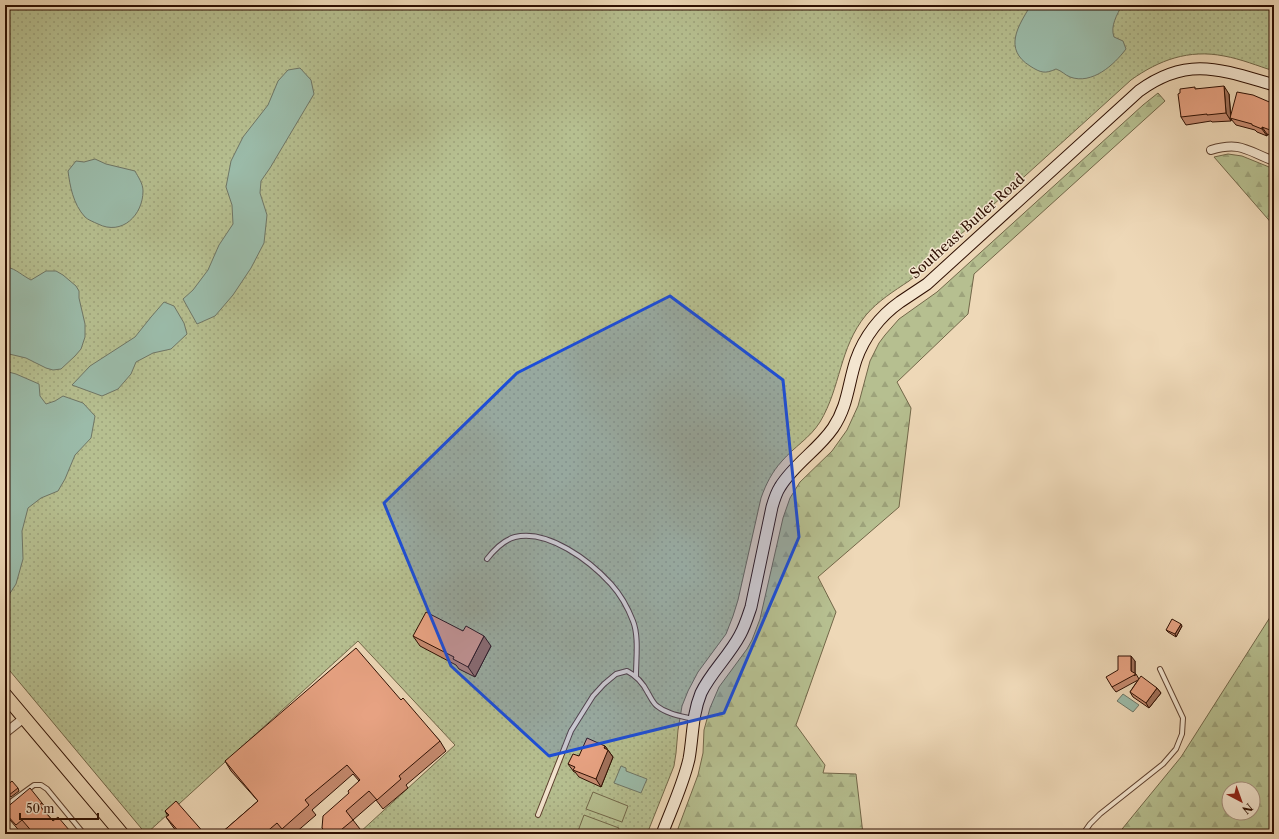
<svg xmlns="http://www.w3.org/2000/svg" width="1279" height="839" viewBox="0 0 1279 839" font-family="'Libre Caslon Text',serif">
<defs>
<pattern id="grass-dots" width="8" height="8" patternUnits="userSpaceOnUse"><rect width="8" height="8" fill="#b6bf90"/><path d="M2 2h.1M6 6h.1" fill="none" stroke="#9da37b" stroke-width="1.8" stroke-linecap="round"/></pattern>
<pattern id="forest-firs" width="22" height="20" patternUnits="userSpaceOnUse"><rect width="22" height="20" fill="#b6bf90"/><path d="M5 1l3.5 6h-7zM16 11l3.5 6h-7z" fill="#9da37b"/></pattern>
</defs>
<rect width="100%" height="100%" fill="#eed8b7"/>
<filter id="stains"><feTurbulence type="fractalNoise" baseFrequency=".005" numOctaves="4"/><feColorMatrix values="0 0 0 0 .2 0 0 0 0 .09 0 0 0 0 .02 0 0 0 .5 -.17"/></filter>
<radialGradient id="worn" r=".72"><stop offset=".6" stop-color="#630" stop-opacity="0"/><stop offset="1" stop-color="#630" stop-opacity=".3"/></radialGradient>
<path fill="url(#grass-dots)" stroke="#726749" d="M5 5H1274V71C1258 66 1241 59 1224 56 1189 49 1159 60 1131 80 1065 140 999 199 934 259 926 267 918 274 909 281 894 291 878 301 866 315 839 348 841 387 820 422 810 438 794 447 782 461 772 472 766 484 761 498L738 600 733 616 726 634 698 672 688 691 682 706 678 730 676 753 674 766 647 834H358L455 745 358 641 146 834 5 665Z"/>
<g fill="url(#forest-firs)" stroke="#726749" fill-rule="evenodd">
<polygon points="1158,93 1165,101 974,274 968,314 897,382 911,408 899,507 818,577 836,612 796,725 825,765 823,773 856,774 863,834 676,834 698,775 703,753 704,730 710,708 719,687 747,649 752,640 760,619 783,518 790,498 800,482 832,451 847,430 858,406 870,361 879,343 885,335 899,319 937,292 1143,105"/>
<polygon points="1228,154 1242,156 1274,169 1274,226 1214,157"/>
<path d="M1274 611V834H1118L1181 757ZM1229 789H1253V813H1229Z"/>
</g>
<g fill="#b6bf90" stroke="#726749">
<polygon points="593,792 628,806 622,822 586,809"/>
<polygon points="584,815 619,828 617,834 585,834 578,831"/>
</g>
<g fill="#9bbba9" stroke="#6f7666">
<path d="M1031 5H1122C1117 15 1110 26 1114 37L1123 41 1126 49C1114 65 1092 85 1070 77 1065 75 1062 71 1056 69 1045 74 1041 73 1030 66 1003 49 1018 26 1031 5Z"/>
<polygon points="300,68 311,80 314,94 270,168 261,181 260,193 267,215 264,243 251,268 233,295 215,316 197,324 183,299 193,290 208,270 219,245 233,224 232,205 226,187 231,161 243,137 268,105 278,81 288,70"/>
<path d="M95 159 106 164 135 171C138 177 143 183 143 191 143 215 122 236 98 224 94 222 88 220 85 217 73 204 70 186 68 171L76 161 84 162Z"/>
<path d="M7 267C16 269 23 276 31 280L46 271H56L63 275 76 286 79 291V298L85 324V337L81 349 75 356 61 369 53 370 46 368 26 358 5 353V268Z"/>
<polygon points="164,302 174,306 184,323 187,334 171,349 153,353 136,362 131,374 118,389 102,396 72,385 90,366 135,337 151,317"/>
<polygon points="5,371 16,374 39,384 40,396 46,404 55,401 63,396 83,403 95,416 91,438 75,455 65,479 58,491 41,498 28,508 22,531 23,559 16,584 5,601"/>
<polygon points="1123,694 1139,705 1133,712 1117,701"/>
<polygon points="621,766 626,768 626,771 647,779 641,793 614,783"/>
</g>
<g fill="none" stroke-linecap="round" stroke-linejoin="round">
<g stroke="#5e412f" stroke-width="6">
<g id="service">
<path d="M487 559C494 550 504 540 515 537 548 529 590 561 611 584 620 594 628 608 633 621 639 636 636 659 636 676"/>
<polyline points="5,806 34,785 41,785 47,789 84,834"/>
<path d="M538 815 571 731 593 696 604 684 616 674 627 671C637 676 643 683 648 693 651 698 653 703 657 706 667 714 681 716 693 719"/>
<polyline points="1083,834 1090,824 1100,814 1163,764 1176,749 1182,734 1183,718 1160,669"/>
</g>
</g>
<g stroke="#5e412f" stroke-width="10">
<g id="minor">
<path d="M1211 150C1241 141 1247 151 1274 161"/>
<polyline points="5,733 24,718"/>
</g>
</g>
<g stroke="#2e0f02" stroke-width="13">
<path id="secondary" d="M662 834C671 810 683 785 689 759 693 737 692 715 701 693 711 672 729 656 740 635 745 626 748 616 751 607L772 507C774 500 776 493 780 487 794 464 818 450 833 428 848 406 848 384 856 360 864 337 880 316 900 302 909 296 918 290 927 284L1139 91C1188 55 1222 70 1274 85"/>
</g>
<g stroke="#2e0f02" stroke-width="15">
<polyline id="primary" points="5,695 122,834"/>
</g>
<use href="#service" stroke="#f4e6d0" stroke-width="4"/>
<use href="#minor" stroke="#f4e6d0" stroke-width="8"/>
<use href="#secondary" stroke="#f4e6d0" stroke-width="11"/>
<use href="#primary" stroke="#eed8b7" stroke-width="13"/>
</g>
<g fill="#c78b70" stroke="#2e0f02">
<polygon points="1196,89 1229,94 1231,117 1274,104 1274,137 1267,134 1267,136 1257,132 1255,130 1236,125 1231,119 1231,121 1212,122 1211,121 1186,125 1181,117"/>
<polygon points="1182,626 1176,637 1168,632 1166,630"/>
<polygon points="463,631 491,646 475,677 459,669 456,665 420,646 413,636"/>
<polygon points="1135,661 1135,673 1136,674 1139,679 1157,688 1161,693 1149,708 1133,697 1130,692 1138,680 1116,692 1112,687"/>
<polygon points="401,700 440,741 446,751 406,785 408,788 383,809 376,800 353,820 360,829 354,834 327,834 322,828 359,781 353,774 312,810 316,815 294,834 286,834 284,832 282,834 220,834 258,801 231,771 225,761"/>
<polygon points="605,746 613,757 601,787 579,777 575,772 574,772 568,764 579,756"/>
<polygon points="18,788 19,791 11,797 5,790"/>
<polygon points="42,803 49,812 47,814 53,821 70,831 72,834 32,834 28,830 24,834 22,834 10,820 5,813 5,809"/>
<polygon points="165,811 205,834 179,834 173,827 166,817 168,816"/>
</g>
<g fill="#a2715b" stroke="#2e0f02">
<polygon points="1224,86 1229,94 1231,121 1226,113"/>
<polygon points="1274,118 1274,136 1270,130"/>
<polygon points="1262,127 1267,134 1267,136 1262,129"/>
<polygon points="1181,624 1182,626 1176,637 1175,634"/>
<polygon points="484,636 491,646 475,677 468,667"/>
<polygon points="1131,656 1135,661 1135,676 1131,671"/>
<polygon points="1157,688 1161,693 1149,708 1146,703"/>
<polygon points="605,746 613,757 601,787 596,779"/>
</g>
<g fill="#e7a282" stroke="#2e0f02">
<polygon points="1224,86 1226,113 1207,115 1207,114 1181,117 1178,94 1180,93 1180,89 1195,87 1195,89"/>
<polygon points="1237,92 1253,95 1274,104 1274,118 1270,130 1262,127 1262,129 1252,125 1252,124 1230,118"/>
<polygon points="426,612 463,631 466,626 484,636 468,667 453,659 454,657 413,636"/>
<polygon points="1172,619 1181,624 1175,634 1166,630"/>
<polygon points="356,648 401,700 403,698 440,741 399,776 401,779 377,800 369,791 346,811 353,820 336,834 328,834 322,828 323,816 349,793 348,791 360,780 347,765 305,800 309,805 282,829 277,823 264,834 220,834 258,801 225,761"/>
<polygon points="1118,656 1131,656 1131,671 1136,674 1112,687 1106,677 1118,670"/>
<polygon points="1141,676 1157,688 1146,703 1130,692"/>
<polygon points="587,738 605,746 604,748 608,750 596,779 573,770 575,767 568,764 573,754 579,756"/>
<polygon points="12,781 18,788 9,795 5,790 5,787"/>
<polygon points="30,788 42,803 39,805 53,821 58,817 70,831 66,834 34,834 22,820 16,825 5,813 5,809"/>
<polygon points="176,801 205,834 190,834 189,833 188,834 185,834 183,832 181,834 166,817 169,815 165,811"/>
</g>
<path fill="#1d4ed8" fill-opacity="0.2" stroke="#1d4ed8" stroke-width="3" stroke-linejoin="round" d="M670 296 783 380 799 537 724 713 549 756 451 666 384 503 517 373Z"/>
<g text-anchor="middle" stroke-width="3" stroke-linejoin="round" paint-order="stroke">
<g font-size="14" fill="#2e0f02" stroke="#f4e6d0">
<text transform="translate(967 226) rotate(-42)" y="5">Southeast Butler Road</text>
</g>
</g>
<rect width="1279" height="839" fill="none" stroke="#eed8b7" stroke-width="20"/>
<rect x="6" y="6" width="1267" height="827" fill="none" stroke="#2e0f02" stroke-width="2"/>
<rect x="10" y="10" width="1259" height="819" fill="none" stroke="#2e0f02"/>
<g transform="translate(1241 801) rotate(139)"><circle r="19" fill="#f4e6d0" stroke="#a5907e"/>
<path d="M0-3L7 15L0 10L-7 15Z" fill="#8f2418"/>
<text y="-6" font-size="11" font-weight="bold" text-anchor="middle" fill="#2e0f02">N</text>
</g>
<path d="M20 813v6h78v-6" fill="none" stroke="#2e0f02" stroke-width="2"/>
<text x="26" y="813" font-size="12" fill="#2e0f02" stroke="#f4e6d0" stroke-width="3" paint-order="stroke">50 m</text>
<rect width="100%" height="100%" filter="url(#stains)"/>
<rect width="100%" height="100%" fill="url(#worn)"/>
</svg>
